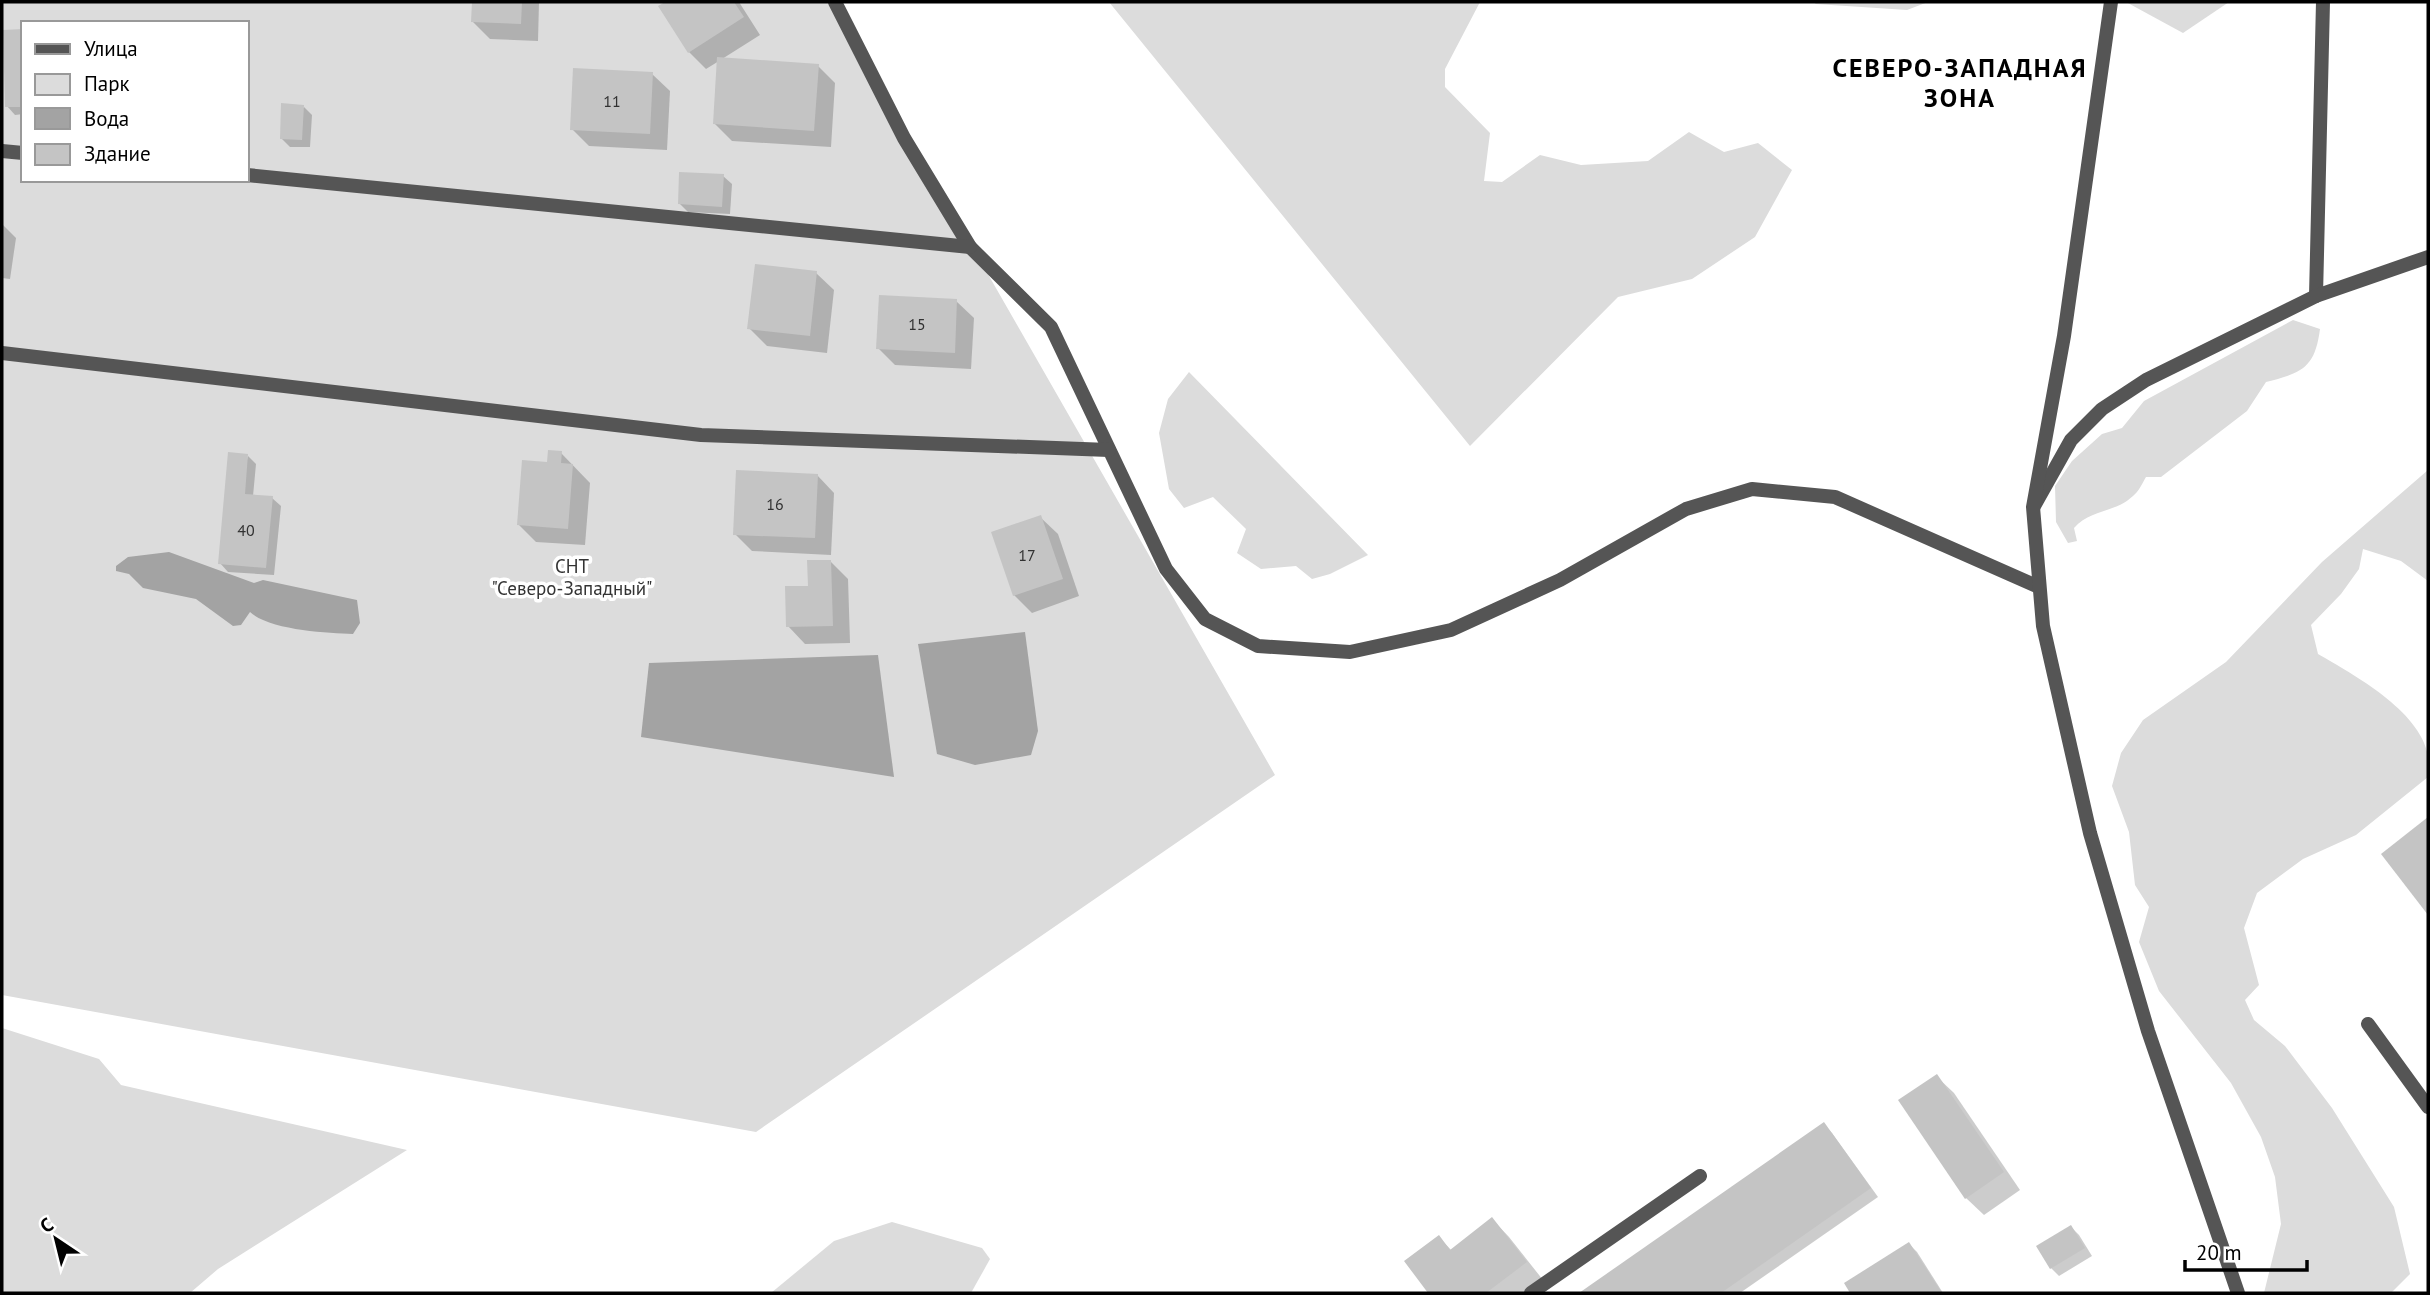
<svg xmlns="http://www.w3.org/2000/svg" width="2430" height="1295" viewBox="0 0 2430 1295" font-family="'PT Sans',sans-serif">
<rect width="100%" height="100%" fill="#fff"/>
<g fill="#dcdcdc" fill-rule="evenodd">
<path d="M2 2H832L1275 775 756 1132 2 995ZM23 23H247V180H23Z"/>
<polygon points="1109,2 1480,2 1445,69 1445,87 1490,133 1484,181 1502,182 1540,155 1581,165 1648,161 1689,132 1724,152 1758,143 1792,170 1755,237 1692,279 1618,297 1470,446"/>
<polygon points="1813,2 1928,2 1907,10 1816,4"/>
<polygon points="2126,2 2229,2 2183,33"/>
<path d="M2293 320 2320 329C2315 368 2302 373 2266 382L2247 411 2161 477H2146C2142 484 2139 491 2133 496 2115 513 2091 509 2074 528L2077 541 2068 543 2056 522 2055 486 2072 461 2102 434 2122 428 2144 401Z"/>
<polygon points="1189,372 1368,555 1330,574 1312,579 1296,566 1261,569 1237,553 1246,529 1213,497 1184,508 1169,489 1159,433 1168,399"/>
<path d="M2428 470V581L2401 561 2363 549 2359 569 2341 594 2311 625 2318 654C2354 675 2419 710 2428 755 2429 762 2428 770 2428 777L2356 835 2303 859 2257 893 2244 928 2259 985 2245 1000 2254 1020 2285 1046 2332 1108 2394 1207 2410 1274 2391 1293H2264L2281 1224 2275 1177 2261 1137 2231 1083 2159 991 2139 942 2149 907 2135 885 2129 832 2112 786 2121 753 2143 720 2226 662 2322 562Z"/>
<polygon points="2,1028 99,1059 121,1085 407,1150 218,1269 190,1293 2,1293"/>
<polygon points="892,1222 982,1248 990,1259 971,1293 771,1293 834,1241"/>
</g>
<g fill="#a3a3a3">
<path d="M169 552 254 583 263 580 357 600 360 623 353 634C327 633 269 630 250 612L241 625 233 626 196 599 143 588 129 574 116 571V566L128 557Z"/>
<polygon points="1025,632 1038,731 1031,755 975,765 937,754 918,644"/>
<polygon points="878,655 894,777 641,737 649,663"/>
</g>
<g fill="#0003">
<polygon points="474,2 539,2 538,41 490,39 473,22"/>
<polygon points="668,2 739,2 760,35 722,59 818,66 835,83 831,147 732,141 714,123 719,61 706,69 689,52 660,7"/>
<polygon points="23,31 23,114 15,115 7,106"/>
<polygon points="652,74 670,91 667,150 589,146 572,129"/>
<polygon points="304,107 312,115 310,147 290,147 281,138"/>
<polygon points="723,176 732,184 730,214 688,212 680,204"/>
<polygon points="2,224 16,238 10,279 2,278"/>
<polygon points="816,273 834,290 827,353 767,346 749,328"/>
<polygon points="956,301 974,318 971,369 895,365 878,348"/>
<polygon points="561,453 590,483 585,545 536,542 519,525 548,464"/>
<polygon points="248,456 256,464 253,496 272,498 281,506 274,575 228,572 220,563"/>
<polygon points="817,475 834,493 831,555 752,551 735,534"/>
<polygon points="1040,517 1058,534 1079,596 1032,613 1014,595"/>
<polygon points="831,562 848,579 850,643 805,644 788,626 810,587"/>
<polygon points="1936,1076 1954,1093 2020,1190 1984,1215 1966,1198 1900,1101"/>
<polygon points="1824,1125 1832,1133 1878,1197 1740,1293 1582,1293"/>
<polygon points="1492,1219 1509,1237 1543,1280 1526,1293 1431,1293 1406,1262 1439,1237 1452,1251"/>
<polygon points="2071,1227 2079,1235 2092,1256 2059,1276 2051,1268"/>
<polygon points="1909,1244 1917,1252 1943,1293 1852,1293 1846,1284"/>
</g>
<g fill="#c4c4c4">
<polygon points="472,2 522,2 521,24 471,22"/>
<polygon points="665,2 734,2 744,17 688,53 658,6"/>
<polygon points="23,29 23,107 5,107 3,30"/>
<polygon points="717,57 819,64 814,131 713,124"/>
<polygon points="573,68 653,72 650,134 570,130"/>
<polygon points="281,103 304,105 302,140 280,139"/>
<polygon points="679,172 724,174 722,207 678,204"/>
<polygon points="755,264 817,271 810,336 747,329"/>
<polygon points="879,295 957,299 955,353 876,349"/>
<polygon points="548,450 562,451 561,463 573,464 568,529 517,525 522,460 547,462"/>
<polygon points="228,452 248,454 245,494 273,496 266,568 218,564"/>
<polygon points="736,470 818,474 815,538 733,535"/>
<polygon points="1041,515 1063,579 1013,596 991,532"/>
<polygon points="807,560 831,560 833,626 786,627 785,586 808,586"/>
<polygon points="2428,817 2428,915 2381,854"/>
<polygon points="1937,1074 2004,1172 1965,1199 1898,1100"/>
<polygon points="1824,1122 1871,1188 1794,1242 1721,1293 1579,1293"/>
<polygon points="1492,1217 1527,1262 1486,1293 1428,1293 1404,1261 1439,1235 1450,1250"/>
<polygon points="2071,1225 2085,1248 2050,1269 2036,1246"/>
<polygon points="1909,1242 1942,1293 1850,1293 1844,1283"/>
</g>
<g fill="none" stroke-linecap="round" stroke-linejoin="round">
<g stroke="#555" stroke-width="14">
<polyline points="835,2 904,138 970,247 1051,327 1166,569 1205,619 1258,646 1350,652 1451,630 1560,580 1686,509 1752,489 1835,497 2039,587"/>
<polyline points="2,151 23,153"/>
<polyline points="247,175 970,247"/>
<polyline points="2316,296 2323,2"/>
<polyline points="2,353 701,435 1109,450"/>
<polyline points="2034,506 2071,440 2102,409 2146,380 2316,296 2428,257"/>
<polyline points="2368,1024 2428,1107"/>
<polyline points="1531,1293 1700,1176"/>
</g>
<polyline stroke="#555" stroke-width="14" points="2111,2 2064,336 2033,507 2043,626 2090,833 2148,1031 2238,1293"/>
</g>
<g text-anchor="middle" stroke-width="7" stroke-linejoin="round" paint-order="stroke">
<g font-size="16" fill="#313131">
<text x="612" y="107">11</text>
<text x="917" y="330">15</text>
<text x="775" y="510">16</text>
<text x="246" y="536">40</text>
<text x="1027" y="561">17</text>
</g>
<g font-size="19" fill="#333" stroke="#fff">
<text x="572" y="573">СНТ<tspan x="572" dy="22">"Северо-Западный"</tspan></text>
</g>
<g font-size="26" font-weight="bold" letter-spacing="2" fill="#000" stroke="#fff">
<text x="1960" y="77">СЕВЕРО-ЗАПАДНАЯ<tspan x="1960" dy="30">ЗОНА</tspan></text>
</g>
</g>
<rect width="2430" height="1295" fill="none" stroke="#000000" stroke-width="7"/>
<rect x="21" y="21" width="228" height="161" fill="#ffffff" stroke="#999999" stroke-width="2"/>
<rect x="35" y="44" width="35" height="10" fill="#555555" stroke="#999999" stroke-width="2"/>
<text x="84" y="56" font-size="21" fill="#000000">Улица</text>
<rect x="35" y="74" width="35" height="21" fill="#dcdcdc" stroke="#999999" stroke-width="2"/>
<text x="84" y="91" font-size="21" fill="#000000">Парк</text>
<rect x="35" y="108" width="35" height="21" fill="#a3a3a3" stroke="#999999" stroke-width="2"/>
<text x="84" y="126" font-size="21" fill="#000000">Вода</text>
<rect x="35" y="144" width="35" height="21" fill="#c4c4c4" stroke="#999999" stroke-width="2"/>
<text x="84" y="161" font-size="21" fill="#000000">Здание</text>
<g transform="translate(56 1239) rotate(325)" stroke="#ffffff" stroke-width="5" paint-order="stroke">
<path d="M0-5L12 26L0 18L-12 26Z" fill="#000000"/>
<text y="-10" font-size="19" font-weight="bold" text-anchor="middle" fill="#000000">С</text>
</g>
<path d="M2185 1260v10h122v-10" fill="none" stroke="#000000" stroke-width="3.5"/>
<text x="2196" y="1260" font-size="21" fill="#000000" stroke="#ffffff" stroke-width="5" paint-order="stroke">20 m</text>
</svg>
